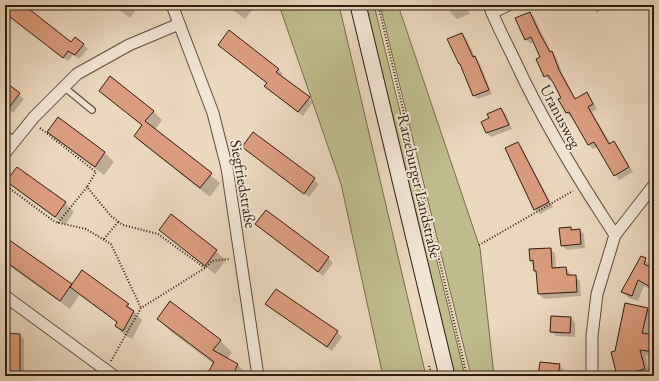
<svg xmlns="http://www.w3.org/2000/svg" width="659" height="381" viewBox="0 0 659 381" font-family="'EB Garamond',serif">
<rect width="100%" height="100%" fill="#ebd7bc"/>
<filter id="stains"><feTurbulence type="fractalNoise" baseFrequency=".005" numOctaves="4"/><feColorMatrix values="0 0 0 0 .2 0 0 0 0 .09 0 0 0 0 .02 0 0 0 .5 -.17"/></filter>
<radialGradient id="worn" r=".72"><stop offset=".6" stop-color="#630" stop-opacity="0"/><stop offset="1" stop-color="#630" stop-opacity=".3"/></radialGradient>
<g fill="#c0bc8b" stroke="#776c4c">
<polygon points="279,5 339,5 426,376 383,376 341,184"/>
<polygon points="364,5 374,5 465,376 455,376"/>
<polygon points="380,5 398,5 480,248 494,376 471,376"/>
</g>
<g fill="#0003">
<polygon points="7,5 22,5 72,43 83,44 88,49 79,59 73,55 68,61 7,14 5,12"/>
<polygon points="112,5 139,5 130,18"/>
<polygon points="226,5 256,5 245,19"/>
<polygon points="448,5 466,5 470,14 457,19 451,13"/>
<polygon points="590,5 608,5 608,6 597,13"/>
<polygon points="530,13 534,17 551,52 556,57 563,75 576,99 587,94 591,98 597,109 592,112 611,144 614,142 618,147 633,172 619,180 598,147 593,149 589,145 573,116 571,117 567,113 560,99 562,98 552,79 549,80 545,76 541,58 534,42 530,44 526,39"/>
<polygon points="462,34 466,38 475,57 479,62 492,94 478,99 473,95 463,67 460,64"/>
<polygon points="219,45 278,69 283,74 280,76 313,102 303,116 270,91 268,83"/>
<polygon points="5,83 24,99 13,113 5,106"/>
<polygon points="100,90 153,111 162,120 155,130 220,183 210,197 144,145 135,136 143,126"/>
<polygon points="501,109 506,114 512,129 491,137 486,132"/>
<polygon points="58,119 105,153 114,162 104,175 57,140 48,131"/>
<polygon points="253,133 319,184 309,197 248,151"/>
<polygon points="518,143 522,148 553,207 540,214 535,209 507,149"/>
<polygon points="8,181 65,203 74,212 65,225 17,190"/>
<polygon points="171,216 226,260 215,274 160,230"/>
<polygon points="256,224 328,258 333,263 323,276"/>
<polygon points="571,228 573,230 579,230 584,234 585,248 567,250 562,245"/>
<polygon points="654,229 654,242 649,236"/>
<polygon points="5,238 72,286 82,272 128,305 142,320 132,339 124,335 116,326 118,323 79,295 70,309 5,263"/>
<polygon points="550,249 555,253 556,269 566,268 570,273 571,276 575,276 580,281 581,296 544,299 539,294 538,274 531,261 530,250"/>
<polygon points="641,257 651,265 654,259 654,291 644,286 638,301 629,298 623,292"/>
<polygon points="267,304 337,332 342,337 332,351"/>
<polygon points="647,309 653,314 648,335 654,336 654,357 645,355 650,374 643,376 619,376 616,352"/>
<polygon points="158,318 220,340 232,353 227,359 238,365 249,376 207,376 214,364 170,331"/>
<polygon points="571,318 575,323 575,337 556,336 551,331"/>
<polygon points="5,334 19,335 24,339 24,376 5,376"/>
<polygon points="559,365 564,370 563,376 539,376"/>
<polygon points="297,372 303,376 294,376"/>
</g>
<g fill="#db9c7d" stroke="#2e1c0d">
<polygon points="5,5 24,5 71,42 75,37 84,44 75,55 68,51 63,58 5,13"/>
<polygon points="530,12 539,32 550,52 552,51 559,70 575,99 587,92 593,104 588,107 609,144 614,141 629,167 614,176 594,142 588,145 569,112 566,113 558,99 561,98 554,84 548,75 544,77 536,59 540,57 531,37 525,40 515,18"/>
<polygon points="229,30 279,69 276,72 310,97 298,112 264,86 267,83 218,45"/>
<polygon points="462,33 473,57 475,56 489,90 473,96 460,64 459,64 447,39"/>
<polygon points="110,76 154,111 145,121 212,173 200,188 134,136 142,125 99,91"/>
<polygon points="5,82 20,93 5,113"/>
<polygon points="501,108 509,125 486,133 481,122 489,118 487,114"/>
<polygon points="58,117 105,152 95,167 47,132"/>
<polygon points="253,132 315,178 304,194 242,147"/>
<polygon points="518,142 549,202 534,210 505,148"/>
<polygon points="17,167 66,202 55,217 6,181"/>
<polygon points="266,210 329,257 318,272 255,224"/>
<polygon points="171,214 217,250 205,266 159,230"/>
<polygon points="571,227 571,230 580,229 581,244 561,246 559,228"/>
<polygon points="5,237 72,284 60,301 5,261"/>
<polygon points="551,248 552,268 566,267 567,275 576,275 577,292 538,294 536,271 534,271 533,260 530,261 529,249"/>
<polygon points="641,256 646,258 644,264 654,269 654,289 638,280 632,296 621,292"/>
<polygon points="82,270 129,304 126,306 134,311 123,331 115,326 117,322 70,287"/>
<polygon points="276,289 338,331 327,347 265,304"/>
<polygon points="170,301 221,340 213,350 238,364 232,376 206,376 214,362 157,319"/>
<polygon points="625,303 648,308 642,333 654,335 654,352 640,350 645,369 617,376 611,352 615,351"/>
<polygon points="551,316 571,317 570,333 550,332"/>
<polygon points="5,333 20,334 20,376 5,376"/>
<polygon points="540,362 560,364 558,376 538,376"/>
</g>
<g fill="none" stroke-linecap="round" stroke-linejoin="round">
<g stroke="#5d4b39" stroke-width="8">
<g id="lane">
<polyline points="64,87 92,110"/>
<polyline points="5,133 15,141"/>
</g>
</g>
<g stroke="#5d4b39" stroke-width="13">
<g id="street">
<polyline points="172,5 213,113 227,168 258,376"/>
<path d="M489 5C496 24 506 42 515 61 543 122 578 179 615 235"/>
<polyline points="492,13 508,5"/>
<polyline points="5,153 34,117 77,74 129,45 179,24"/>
<polyline points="5,296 114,376"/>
<polyline points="592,376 592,336 597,294 615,235 654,185"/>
</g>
</g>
<g stroke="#2e1c0d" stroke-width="17">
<polyline id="secondary" points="358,5 447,376"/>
</g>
<g stroke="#2e1c0d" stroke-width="2" stroke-dasharray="1 2" stroke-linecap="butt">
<polyline points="378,5 467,376"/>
<polyline points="40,128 96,172 87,187"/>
<polyline points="5,185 55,222 86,229 111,244 141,308"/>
<polyline points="58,223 87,187 111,216 123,225 158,234 205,268"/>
<polyline points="104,239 118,222"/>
<polyline points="479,245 573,191"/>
<polyline points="111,361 141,308 205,268 212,261 229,259"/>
<polyline points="429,366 432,376"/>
</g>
<use href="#lane" stroke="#f2e5d3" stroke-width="5.5"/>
<use href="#street" stroke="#f2e5d3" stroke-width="11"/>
<use href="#secondary" stroke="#f2e5d3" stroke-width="15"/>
</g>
<g text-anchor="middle" stroke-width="4" stroke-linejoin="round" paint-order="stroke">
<g font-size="16" fill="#2e1c0d" stroke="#f2e5d3">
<text transform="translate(561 116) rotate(62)" y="6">Uranusweg</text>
<text transform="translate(244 184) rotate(80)" y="6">Siegfriedstraße</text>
<text transform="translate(420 186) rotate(77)" y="6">Ratzeburger Landstraße</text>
</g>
</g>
<rect width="659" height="381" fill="none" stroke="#ebd7bc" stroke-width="20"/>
<rect x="6" y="6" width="647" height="369" fill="none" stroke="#2e1c0d" stroke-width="2"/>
<rect x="10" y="10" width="639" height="361" fill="none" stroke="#2e1c0d"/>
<rect width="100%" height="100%" filter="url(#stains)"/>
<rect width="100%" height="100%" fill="url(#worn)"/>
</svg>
